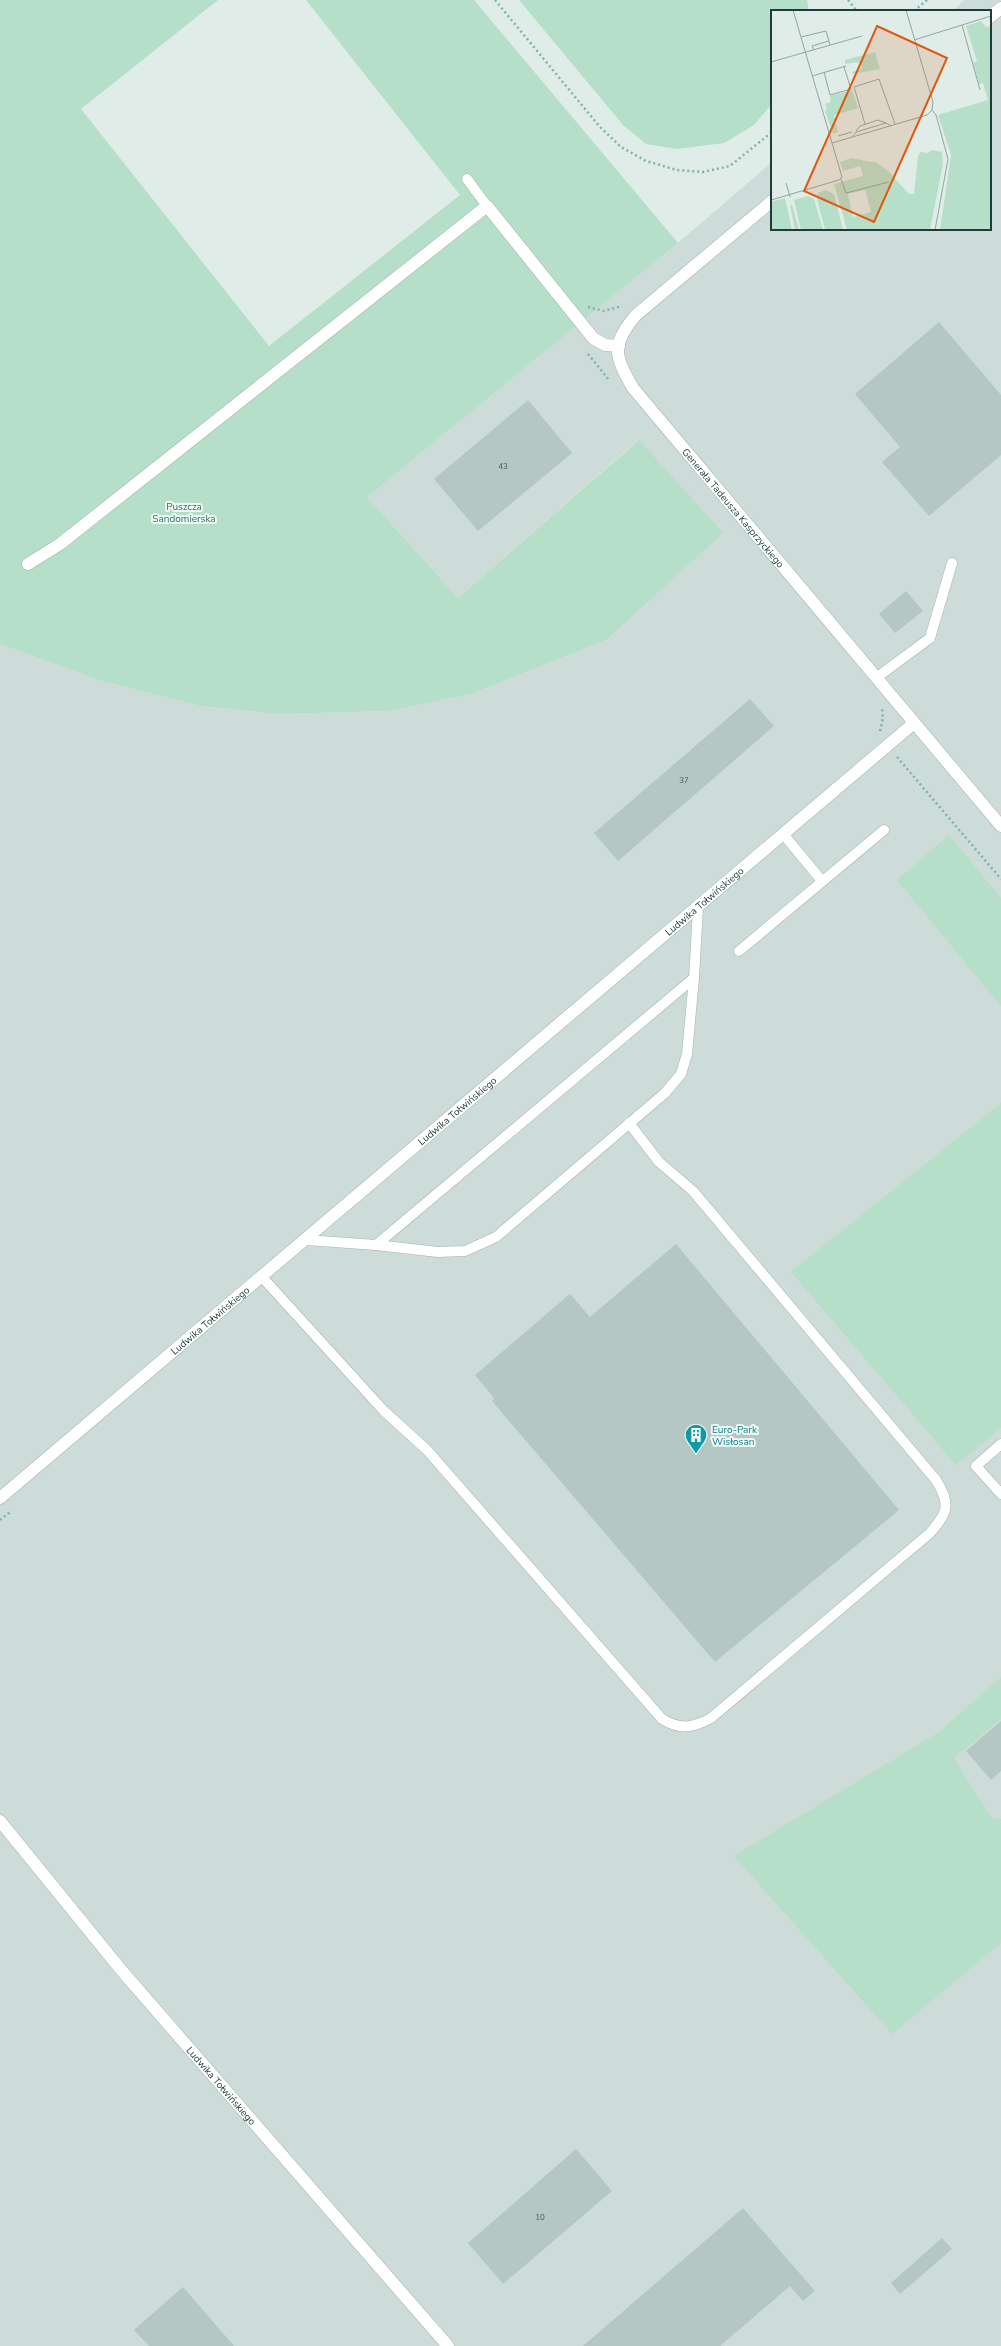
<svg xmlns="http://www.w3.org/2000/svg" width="1001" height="2346" viewBox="0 0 1001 2346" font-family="'Nunito Sans',sans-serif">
<rect width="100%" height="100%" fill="#dfece8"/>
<polygon fill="#cddcd8" points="965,0 1001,0 1001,2346 0,2346 0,644 102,681 200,706 277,714 389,711 471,694 606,640 638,440 458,598 367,497 678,243 772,162 772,229 990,229 990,11 952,11"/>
<g fill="#b5dfc8">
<polygon points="0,0 218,0 81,109 269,346 460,195 306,0 474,0 678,243 367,497 458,598 639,440 723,533 606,640 471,694 389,711 277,714 200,706 102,681 0,644"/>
<polygon points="519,0 807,0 809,11 772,11 772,104 754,125 724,143 677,149 646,144 623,125"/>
<polygon points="949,835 1001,898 1001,1006 897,880"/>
<polygon points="1001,1103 1001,1428 956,1465 791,1272"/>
<polygon points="1001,1677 1001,1719 954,1758 991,1818 1001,1819 1001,1943 892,2034 734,1856 939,1732"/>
</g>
<g fill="#b4c7c2">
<polygon points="939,322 1001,395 1001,455 929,516 882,462 900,447 855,394"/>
<polygon points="528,400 572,453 478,531 434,479"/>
<polygon points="906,591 923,611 895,633 879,614"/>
<polygon points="750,699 774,726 618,861 594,833"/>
<polygon points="676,1244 899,1510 715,1662 492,1401 494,1398 475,1375 570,1294 590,1317"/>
<polygon points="1001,1721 1001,1771 991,1780 966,1751"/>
<polygon points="576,2149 612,2191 503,2284 468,2243"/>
<polygon points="743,2208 815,2291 803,2301 790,2286 720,2346 583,2346"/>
<polygon points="942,2238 952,2249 900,2294 891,2283"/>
<polygon points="183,2287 234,2346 149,2346 134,2330"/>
</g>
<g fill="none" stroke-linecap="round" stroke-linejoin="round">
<g stroke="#a1b4b0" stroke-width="11">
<g id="service">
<polyline points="467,179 487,206"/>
<polyline points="876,678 930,638 952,563"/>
<polyline points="784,835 822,881"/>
<polyline points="739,951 884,830"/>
<polyline points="306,1240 376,1245 694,978 698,908"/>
<polyline points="376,1245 438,1252 465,1251 496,1237 665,1093 681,1074 687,1054 694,978"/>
<path d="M262 1277 384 1411 427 1450 662 1719C680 1730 693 1728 711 1718L930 1533C948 1513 951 1504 936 1480L693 1191 659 1162 629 1123"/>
<polyline points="1001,1444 976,1466 1001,1494"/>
</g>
</g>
<g stroke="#a1b4b0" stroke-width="13">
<g id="minor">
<polyline points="990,17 1001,8"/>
<path id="s1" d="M772 201 636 315C611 345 614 355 633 388L1001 826"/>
<polyline points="28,564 60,544 487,206 593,338 605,345 619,346"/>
<path id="s2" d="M0 1498 914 723"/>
<path id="s3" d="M0 1821 122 1971 448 2346"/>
</g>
</g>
<g stroke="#7cb3ab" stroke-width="2.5" stroke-dasharray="2 3" stroke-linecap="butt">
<polyline points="495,0 600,127 621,147 646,161 677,170 703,172 730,166 772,132"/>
<polyline points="848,0 857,11"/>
<polyline points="914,11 927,0"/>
<polyline points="588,307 604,311 622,306"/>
<polyline points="588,354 609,380"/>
<polyline points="880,731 883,718 882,709"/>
<polyline points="897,757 1001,879"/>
<polyline points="0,1520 10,1512"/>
</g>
<use href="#service" stroke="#fff" stroke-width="10"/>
<use href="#minor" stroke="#fff" stroke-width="12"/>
</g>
<defs>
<g id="building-pin" transform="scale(1.15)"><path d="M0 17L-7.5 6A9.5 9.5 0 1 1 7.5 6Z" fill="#0f9aa8" stroke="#f0f8f5"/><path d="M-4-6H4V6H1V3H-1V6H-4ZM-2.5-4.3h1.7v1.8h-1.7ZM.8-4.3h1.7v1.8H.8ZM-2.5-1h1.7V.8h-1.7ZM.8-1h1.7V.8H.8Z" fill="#fff"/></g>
</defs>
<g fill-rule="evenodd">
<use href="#building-pin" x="696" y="1435"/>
</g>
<g text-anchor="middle" stroke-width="4" stroke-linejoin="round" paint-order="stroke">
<g font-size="8" fill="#44605c">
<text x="503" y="469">43</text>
<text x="684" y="783">37</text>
<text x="540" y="2220">10</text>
</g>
<g font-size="10" fill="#257854" stroke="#f0f8f5">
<text x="184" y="510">Puszcza<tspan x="184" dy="12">Sandomierska</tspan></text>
</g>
<g font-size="10" fill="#1e3d3a" stroke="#f0f8f5">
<text dy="4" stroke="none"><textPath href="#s1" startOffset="415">Generała Tadeusza Kasprzyckiego</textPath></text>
<text dy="4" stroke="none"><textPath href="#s2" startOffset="923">Ludwika Tołwińskiego</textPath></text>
<text dy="4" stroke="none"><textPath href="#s2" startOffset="599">Ludwika Tołwińskiego</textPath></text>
<text dy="4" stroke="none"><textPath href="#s2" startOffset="275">Ludwika Tołwińskiego</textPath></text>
<text dy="4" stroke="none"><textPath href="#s3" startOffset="345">Ludwika Tołwińskiego</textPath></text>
</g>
<g font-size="10" fill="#0d838f" stroke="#f0f8f5" text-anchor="start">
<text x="712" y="1433">Euro-Park<tspan x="712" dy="12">Wisłosan</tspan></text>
</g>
</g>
<g transform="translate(771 10)">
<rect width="220" height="220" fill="#dfece8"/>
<path d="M210 11 215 17 220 16V220H169L180 145 167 105 217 90 212 73 208 74 202 53 206 51 195 16ZM104 42 109 59 82 64 81 62 91 59 90 54 86 52 74 54V50ZM81 80 87 98 63 105 67 122 62 124 54 101 56 100 54 94 60 92 59 86ZM161 140 171 142 172 154 159 220H76L63 174 92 166 89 156 72 161 69 152 80 148 106 153 117 161 138 184H143L147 146 149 142 157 143ZM94 180 100 202 82 207 77 184ZM54 180 63 184 72 220 54 219 46 189 47 183ZM37 186 43 189 52 220H30L23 190ZM14 188 21 220H0V192ZM21 194V195L28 220H24L19 196Z" fill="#b5dfc8" fill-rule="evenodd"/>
<path fill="none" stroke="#92a6a2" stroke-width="1" d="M191 15 209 80M30 27 55 21 59 35M143 30 220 6M43 40 41 36 58 31M0 52 91 26M53 62 59 85 80 79 73 57M41 66 75 56M161 100 165 105 177 149 164 220M94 114 83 77 108 69 124 114M85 121 89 116 107 110 115 113M67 126 81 122M82 126 85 122 115 113 120 116M61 133 156 105 161 100 162 92 135 0M70 169 75 183 118 172M15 173 19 187M0 190 68 170 71 167 22 0"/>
<path fill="#de580e" fill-opacity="0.15" stroke="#de580e" stroke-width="2" d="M106 16 176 48 103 212 33 181Z"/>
<rect width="220" height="220" fill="none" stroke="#1e3d3a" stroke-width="2"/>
</g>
</svg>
